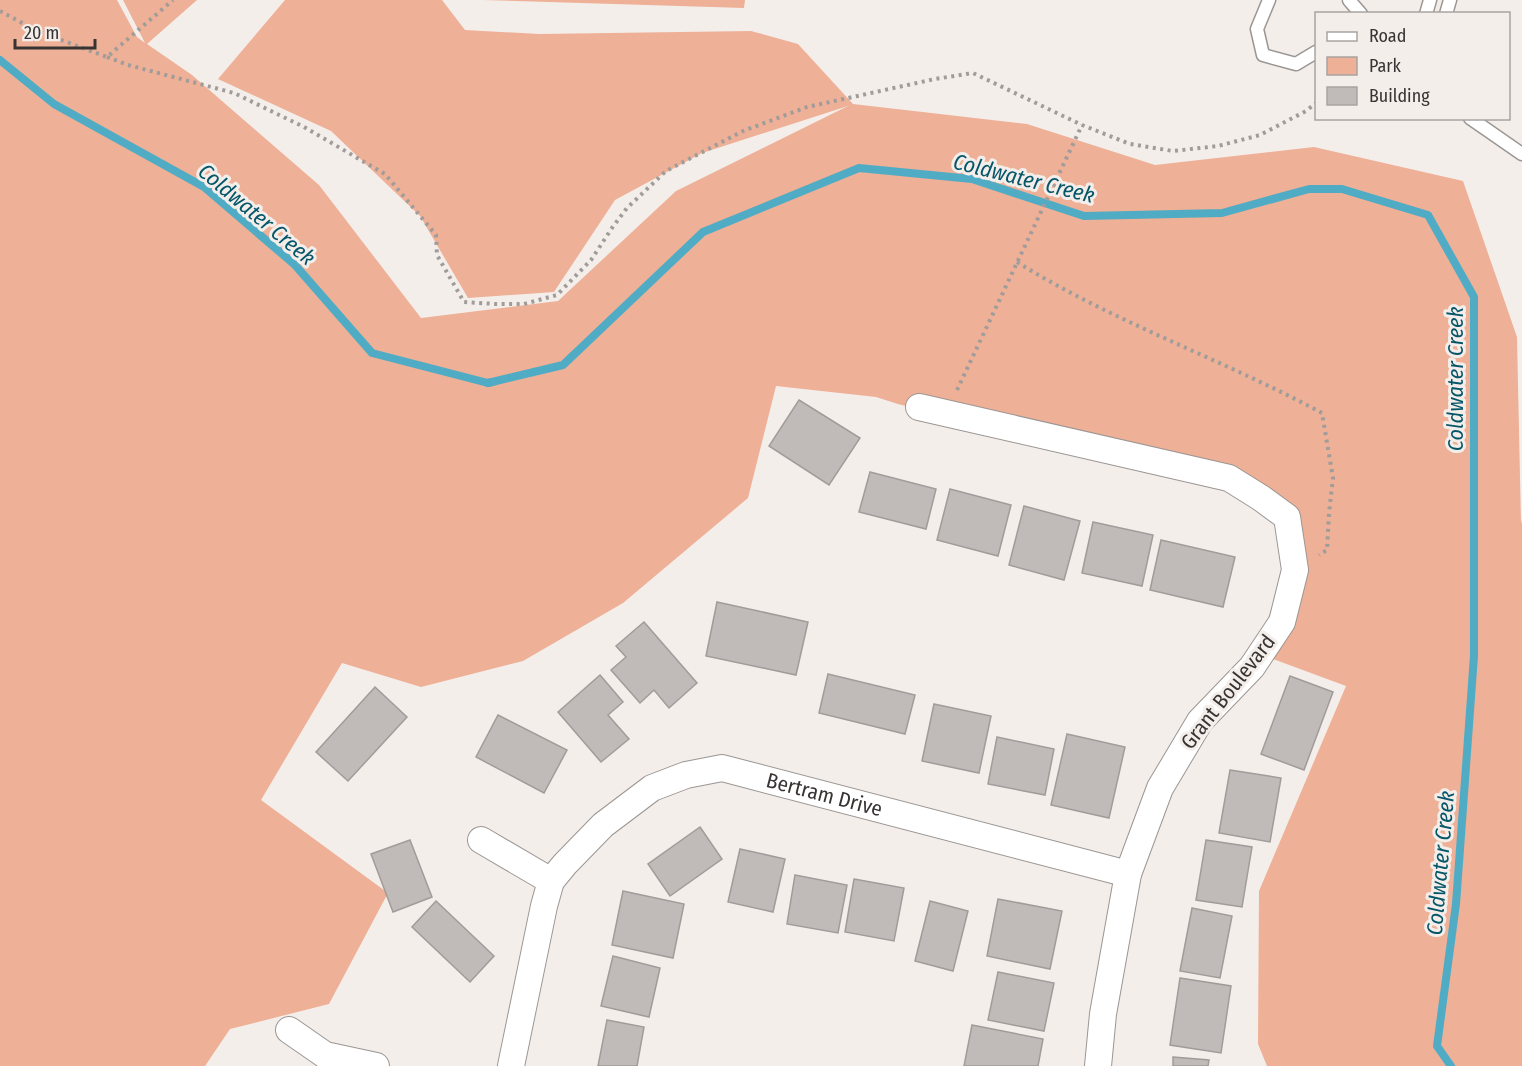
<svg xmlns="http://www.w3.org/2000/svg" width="1522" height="1066" viewBox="0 0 1522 1066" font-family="'Fira Sans Condensed',sans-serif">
<rect width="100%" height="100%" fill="#f4eeeb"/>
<g fill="#eeb096">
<polygon points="0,0 117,0 137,37 145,43 123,0 197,0 147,44 192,75 319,185 421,318 558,301 676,191 848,106 702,153 615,200 554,292 468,298 420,216 331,131 218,79 285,0 442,0 465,30 539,34 751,31 798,44 853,104 1027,124 1155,165 1314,147 1463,181 1517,337 1521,524 1522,519 1522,1066 1267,1066 1258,1044 1259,891 1346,686 1273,659 1254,656 1287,568 1283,526 1255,494 898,404 876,397 776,386 748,498 623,603 523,661 421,687 342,663 261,800 388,893 329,1004 230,1029 205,1066 0,1066"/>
<polygon points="482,0 745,0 744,8"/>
</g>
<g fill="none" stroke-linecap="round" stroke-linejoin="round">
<g stroke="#50acc5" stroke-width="8">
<polyline points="0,60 54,104 204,187 295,265 372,353 488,383 492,382"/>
<polyline points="488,383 563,365 703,232 859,168 972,179 1084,216 1222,213 1309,189 1342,189 1428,215 1474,297 1474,656 1456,904 1437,1046 1451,1066"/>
</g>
</g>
<g fill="#c0bab8" stroke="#a19b99" stroke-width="1.5">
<polygon points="799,400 860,438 829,485 769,446"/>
<polygon points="870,472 936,489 926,529 859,512"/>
<polygon points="950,489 1011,505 998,556 937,540"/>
<polygon points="1024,506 1080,521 1064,580 1009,565"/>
<polygon points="1093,522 1153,535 1142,586 1082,573"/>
<polygon points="1161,540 1235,557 1223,607 1150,590"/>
<polygon points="717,602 808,622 796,675 706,656"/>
<polygon points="644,622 697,683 669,708 654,690 640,703 611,670 626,657 616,646"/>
<polygon points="828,674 915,695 905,734 819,713"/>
<polygon points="600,675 623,702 608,715 629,739 601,762 558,712"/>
<polygon points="1290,676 1333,692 1304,770 1261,754"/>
<polygon points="375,687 407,717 348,781 316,752"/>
<polygon points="934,704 991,716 979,773 922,761"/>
<polygon points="498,715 567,750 544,793 476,757"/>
<polygon points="1067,734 1125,747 1109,818 1051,805"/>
<polygon points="997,737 1054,749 1045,795 988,784"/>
<polygon points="1230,770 1281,778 1270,842 1219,833"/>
<polygon points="700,827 722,859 670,896 648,864"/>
<polygon points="410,840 432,897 393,912 371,854"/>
<polygon points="1206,840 1252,847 1242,907 1196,900"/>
<polygon points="740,849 785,859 773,912 728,902"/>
<polygon points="795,875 847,885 838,933 787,924"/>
<polygon points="854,879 904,888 894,941 845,932"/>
<polygon points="623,891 684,904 673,958 612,945"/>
<polygon points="998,899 1062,911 1050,969 987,956"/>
<polygon points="436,901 494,956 470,982 412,927"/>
<polygon points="930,901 968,911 953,971 915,961"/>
<polygon points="1192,908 1232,916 1220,978 1180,971"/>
<polygon points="613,956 660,968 649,1017 601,1006"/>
<polygon points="998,972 1054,983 1044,1031 988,1020"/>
<polygon points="1180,978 1231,986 1221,1053 1170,1045"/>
<polygon points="607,1020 644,1027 637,1066 598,1066"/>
<polygon points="972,1025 1043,1039 1038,1066 964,1066"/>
<polygon points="1173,1057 1209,1060 1208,1066 1173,1066"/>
</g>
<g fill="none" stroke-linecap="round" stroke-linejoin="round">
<g stroke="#9b9693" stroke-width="15">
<g id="service">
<polyline points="1269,0 1257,29 1263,55 1296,64 1316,52"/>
<polyline points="1349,0 1361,14"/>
<polyline points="1426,14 1430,0"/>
<polyline points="1446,14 1450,0"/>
<polyline points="1470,118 1522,154"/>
</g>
</g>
<g stroke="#9b9693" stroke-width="28">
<g id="minor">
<polyline points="919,407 1229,478 1261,498 1287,517 1295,570 1282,622 1252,667 1200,721 1160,788 1128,874 1103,1014 1098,1066"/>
<polyline points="481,840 551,881"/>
<polyline points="289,1030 325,1055 376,1066"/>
<path id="s1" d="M511 1066 544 906 551 881 565 864 603 825 652 788 686 775 722 768 1128 874"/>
</g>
</g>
<g stroke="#a09c9a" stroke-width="4" stroke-dasharray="3 4.5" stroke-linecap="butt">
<polyline points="0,11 37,31 107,57 173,0"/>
<polyline points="107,57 128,65 234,93 304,127 385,174 436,235 437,255 464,302 496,304 524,304 557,295 591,260 612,228 627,208 666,171 743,131 807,107 935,79 973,73 1082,125 1130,144 1173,151 1218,146 1260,135 1306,111 1316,103"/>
<path d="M1017 262C1113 322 1222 359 1322 413L1333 478 1329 513 1327 550 1319 555"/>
<polyline points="957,390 1082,125"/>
</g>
<use href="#service" stroke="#fff" stroke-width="12"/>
<use href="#minor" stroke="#fff" stroke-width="26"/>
</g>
<g text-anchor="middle" stroke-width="6" stroke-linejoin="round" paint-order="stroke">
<g font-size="21" fill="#373433" stroke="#f4eeeb">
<text transform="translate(1228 692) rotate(-52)" y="7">Grant Boulevard</text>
<text dy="7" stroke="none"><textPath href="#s1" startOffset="506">Bertram Drive</textPath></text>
</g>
<g font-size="22" font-style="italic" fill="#055669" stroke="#f4eeeb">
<text transform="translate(1024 178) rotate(14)" y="8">Coldwater Creek</text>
<text transform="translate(257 214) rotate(40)" y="8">Coldwater Creek</text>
<text transform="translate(1455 379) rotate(-90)" y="8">Coldwater Creek</text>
<text transform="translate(1440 863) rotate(-85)" y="8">Coldwater Creek</text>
</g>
</g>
<rect x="1315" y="12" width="195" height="108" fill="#f4eeeb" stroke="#a8a4a1" stroke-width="1.5"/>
<rect x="1327" y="32" width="30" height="9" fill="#ffffff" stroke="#a8a4a1" stroke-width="1.5"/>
<text x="1369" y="42" font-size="18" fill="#373433">Road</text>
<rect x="1327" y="57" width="30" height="18" fill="#eeb096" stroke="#a8a4a1" stroke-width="1.5"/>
<text x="1369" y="72" font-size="18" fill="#373433">Park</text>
<rect x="1327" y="87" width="30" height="18" fill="#c0bab8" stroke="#a8a4a1" stroke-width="1.5"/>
<text x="1369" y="102" font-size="18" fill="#373433">Building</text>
<path d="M15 39v9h80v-9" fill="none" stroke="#373433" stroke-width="3"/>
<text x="24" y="39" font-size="18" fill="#373433" stroke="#f4eeeb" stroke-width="4.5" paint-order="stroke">20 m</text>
</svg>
